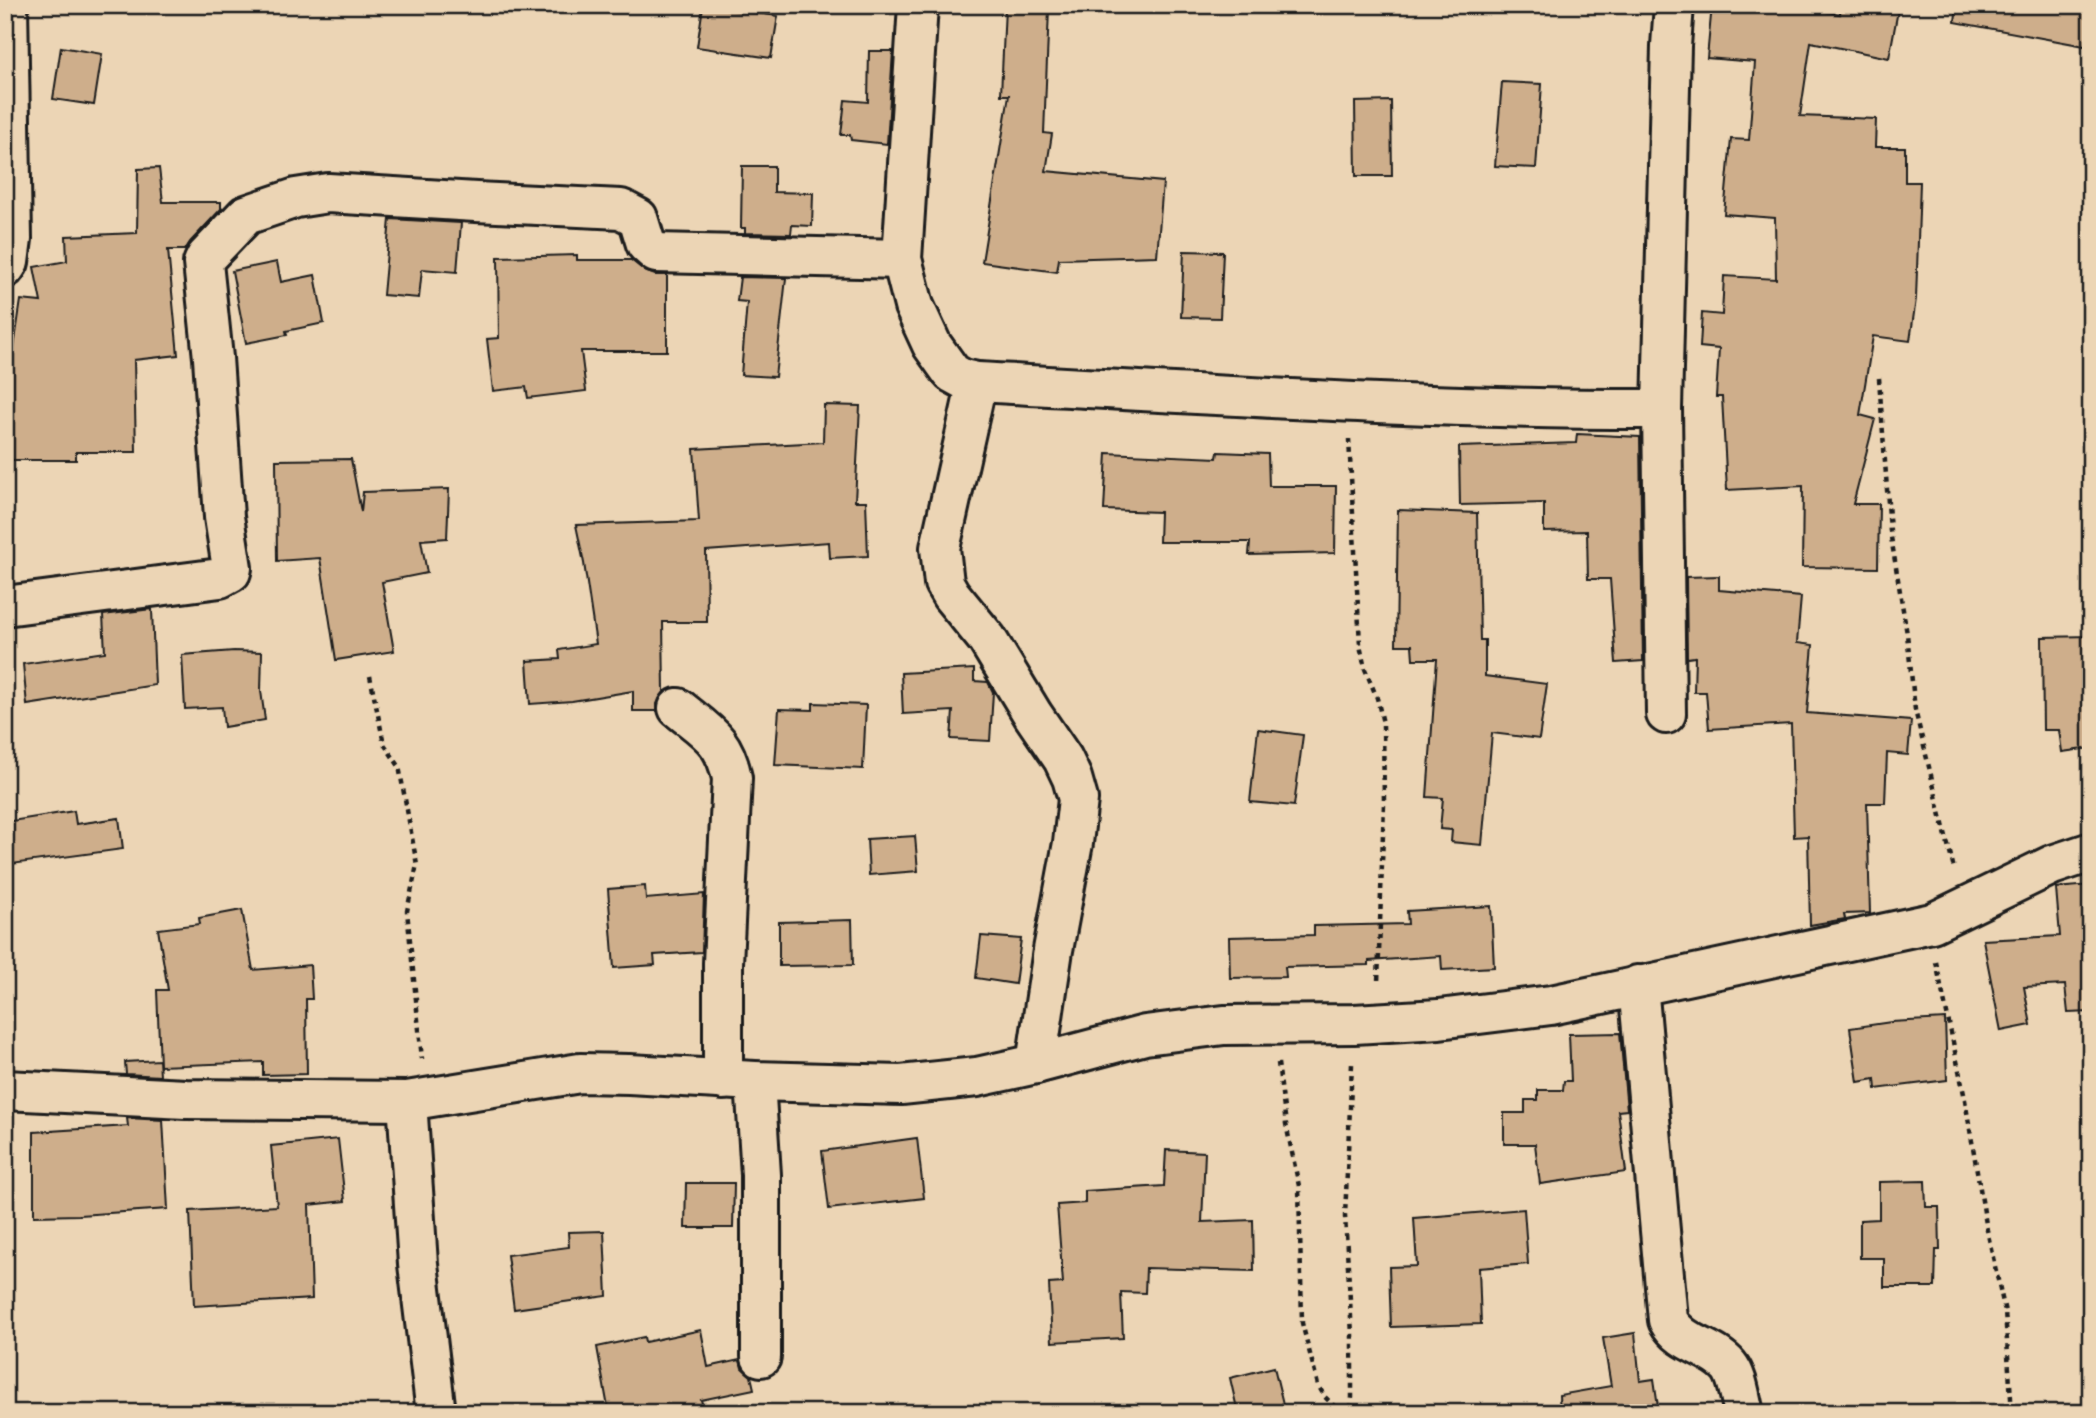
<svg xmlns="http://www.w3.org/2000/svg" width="2096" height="1418" viewBox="0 0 2096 1418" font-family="Mali,sans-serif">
<rect width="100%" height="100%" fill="#ecd5b5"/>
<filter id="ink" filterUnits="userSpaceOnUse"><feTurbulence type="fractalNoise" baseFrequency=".0143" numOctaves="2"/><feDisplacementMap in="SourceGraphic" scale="14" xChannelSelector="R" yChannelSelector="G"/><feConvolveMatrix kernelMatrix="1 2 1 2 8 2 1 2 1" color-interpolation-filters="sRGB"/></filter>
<g filter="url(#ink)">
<g fill="#ceae8b" stroke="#1c1c1c" stroke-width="2">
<polygon points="1712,5 1779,5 1840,14 1841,5 1899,5 1889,58 1811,42 1800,116 1876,119 1875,147 1905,147 1905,182 1920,182 1916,299 1910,341 1873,336 1860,415 1875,419 1853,504 1879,504 1878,568 1802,567 1803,486 1727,490 1722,397 1716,397 1719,349 1700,347 1702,313 1722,315 1724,276 1776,279 1775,218 1724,214 1731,139 1749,140 1755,62 1707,58"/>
<polygon points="1957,5 2091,5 2091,18 2085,46 1955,22"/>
<polygon points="703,6 778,16 771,58 697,47"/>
<polygon points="1005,7 1049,9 1044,133 1052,134 1046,171 1163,182 1157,256 1059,259 1057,272 982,262 1009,95 1001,95"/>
<polygon points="61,47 102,54 94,105 53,99"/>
<polygon points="869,51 893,51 887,144 851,140 850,135 841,135 845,100 868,102"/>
<polygon points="1502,82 1542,84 1536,168 1495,166"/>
<polygon points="1391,101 1392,176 1356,176 1355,102"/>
<polygon points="742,166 774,166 774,192 813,193 812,226 792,225 791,234 745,233 745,228 741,228"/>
<polygon points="159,168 163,202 221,202 221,209 190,242 185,250 168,250 178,355 134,360 136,452 76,452 76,460 5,460 5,408 21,300 41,302 34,267 67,261 66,236 137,233 138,169"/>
<polygon points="390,219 461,223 457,272 422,269 419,298 383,295"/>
<polygon points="1184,251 1223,252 1220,318 1181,317"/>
<polygon points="577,255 577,260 631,260 645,271 655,275 667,275 667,351 581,351 586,391 528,398 526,387 493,391 487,339 499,338 498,257"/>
<polygon points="277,262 281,282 315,275 324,323 286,331 287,335 246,343 232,271"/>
<polygon points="740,277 786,278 775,377 741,375 747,302 737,301"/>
<polygon points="824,405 860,406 855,501 866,501 868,556 830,558 829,542 706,551 707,622 663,622 664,692 657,704 657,711 633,711 633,691 572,701 530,704 527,661 560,659 559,650 596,644 584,563 576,525 699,521 694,449 823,442"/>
<polygon points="1577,434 1640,437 1643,661 1616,663 1610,579 1588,579 1587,531 1544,532 1544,503 1460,505 1459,447 1576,443"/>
<polygon points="1218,452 1268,454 1269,486 1336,486 1335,553 1249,555 1250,542 1159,542 1160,512 1104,510 1107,453 1217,458"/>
<polygon points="351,459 361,512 363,492 449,489 447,538 421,540 427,573 382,582 394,651 336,660 320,558 277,561 276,460"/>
<polygon points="1398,510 1477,513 1480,640 1485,640 1485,676 1547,684 1539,739 1492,733 1482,845 1451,842 1452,830 1440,829 1443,798 1427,797 1437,659 1413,659 1412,645 1396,645"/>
<polygon points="1719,576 1719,590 1801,597 1797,643 1813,645 1807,713 1911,721 1908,755 1887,753 1885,803 1867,803 1870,913 1844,914 1845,919 1810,925 1808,836 1794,837 1791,724 1709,729 1706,692 1694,692 1695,657 1687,658 1686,577"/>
<polygon points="152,609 155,685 27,705 23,664 105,652 103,615"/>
<polygon points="2091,636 2091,748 2062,752 2059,730 2043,730 2042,637"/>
<polygon points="234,651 262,652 261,691 265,720 224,727 222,707 185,709 182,655"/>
<polygon points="974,669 974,681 988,682 993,692 990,741 951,739 953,711 903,714 901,673"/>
<polygon points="813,703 866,705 863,769 775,765 779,709 813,710"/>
<polygon points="1258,729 1303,735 1294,806 1250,802"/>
<polygon points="74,811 76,824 119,818 123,849 12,864 5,834 5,822"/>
<polygon points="915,836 918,871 869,875 867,839"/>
<polygon points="2091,885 2091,1012 2068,1013 2065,985 2024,987 2031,1025 2001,1031 1983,940 2060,936 2056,888"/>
<polygon points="645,886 646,899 704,894 702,952 654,955 655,965 614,968 608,889"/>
<polygon points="1491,906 1494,967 1442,970 1441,956 1369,961 1369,965 1285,967 1286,977 1230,978 1229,937 1314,935 1314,926 1408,924 1407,911"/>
<polygon points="242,910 253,970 310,965 312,999 306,999 307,1074 263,1075 263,1062 160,1066 157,990 168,990 158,929 200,924 199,918"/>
<polygon points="852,920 853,965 779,966 779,922"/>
<polygon points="981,936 1021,939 1015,984 976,978"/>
<polygon points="1945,1019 1947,1080 1876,1089 1875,1079 1858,1082 1850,1028 1891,1022"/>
<polygon points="1620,1033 1627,1110 1618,1111 1626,1172 1540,1184 1535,1144 1504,1144 1504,1113 1525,1113 1525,1100 1538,1100 1538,1090 1563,1090 1564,1081 1571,1081 1569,1034"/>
<polygon points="159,1060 160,1076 126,1074 125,1062"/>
<polygon points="127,1118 163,1120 168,1209 79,1215 34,1216 34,1132 128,1126"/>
<polygon points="917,1138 924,1198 829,1209 822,1151"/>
<polygon points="338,1139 345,1201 309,1205 312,1299 194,1306 190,1211 277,1206 271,1146"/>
<polygon points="1166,1150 1205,1152 1202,1222 1253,1220 1254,1271 1146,1268 1145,1293 1121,1292 1123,1338 1052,1342 1049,1284 1063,1283 1057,1205 1085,1203 1085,1191 1164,1186"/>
<polygon points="1925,1181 1926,1207 1939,1207 1940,1250 1936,1250 1935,1287 1884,1287 1884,1258 1860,1258 1860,1220 1879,1219 1879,1182"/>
<polygon points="686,1183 734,1183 733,1228 685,1228"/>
<polygon points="1524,1209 1528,1264 1479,1268 1481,1324 1391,1327 1389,1267 1417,1266 1414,1218"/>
<polygon points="604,1231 607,1296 514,1309 507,1255 569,1247 568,1232"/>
<polygon points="701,1330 708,1367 740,1360 742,1368 751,1376 754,1389 701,1400 705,1413 609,1413 597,1347 644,1337 645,1342"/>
<polygon points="1635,1333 1640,1381 1654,1379 1659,1413 1560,1413 1559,1395 1611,1386 1603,1338"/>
<polygon points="1274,1367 1284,1408 1264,1413 1238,1413 1230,1378"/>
</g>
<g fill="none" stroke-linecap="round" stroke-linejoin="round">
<g stroke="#1c1c1c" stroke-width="44">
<g id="minor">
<path d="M918 5 902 259 914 306 932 345 952 373 963 379 977 382C1205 394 1433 410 1662 409"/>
<polyline points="5,268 9,262 12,239 8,5"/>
<polyline points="977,382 940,548 944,583 951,595 987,639 1033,715 1063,759 1072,778 1078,799 1073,843 1053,950 1036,1064"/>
<polyline points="5,606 220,578 231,572 232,568 224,517 213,358 203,263 206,257 246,215 296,198 328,193 476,202 621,209 638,218 646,244 656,253 902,259"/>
<path d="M678 708C707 732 724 739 732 778L723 963V1080"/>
<polyline points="1666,714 1662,409 1671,46 1674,5"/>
<path d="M1638 985 1668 1320C1681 1345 1712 1346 1729 1366 1738 1377 1740 1398 1744 1413"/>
<polyline points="755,1081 761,1175 761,1357"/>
<polyline points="5,1090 186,1099 407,1101 580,1073 629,1074 755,1081 901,1085 977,1077 1036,1064 1145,1035 1224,1025 1354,1024 1439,1019 1551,1005 1932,923 2052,865 2091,852"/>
<polyline points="407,1101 418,1264 436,1413"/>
</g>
</g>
<g stroke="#1c1c1c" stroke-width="4.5" stroke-dasharray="5 5" stroke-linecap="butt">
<polyline points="1879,378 1890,531 1907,634 1915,710 1954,869"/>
<polyline points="1349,439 1360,645 1365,669 1377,698 1383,723 1384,803 1378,983"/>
<polyline points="370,676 384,744 399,766 417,865 407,911 422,1059"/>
<polyline points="1936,962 1964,1094 1987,1230 2005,1312 2012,1413"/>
<polyline points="1278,1063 1286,1124 1299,1186 1302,1323 1318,1385 1325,1397 1334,1406 1344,1411 1351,1407 1352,1397 1352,1334 1345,1216 1352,1064"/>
</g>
<use href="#minor" stroke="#ecd5b5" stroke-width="38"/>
</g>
</g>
<rect width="2096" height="1418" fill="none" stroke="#ecd5b5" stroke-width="28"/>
<rect x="14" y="14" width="2068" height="1390" fill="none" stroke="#1c1c1c" stroke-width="2.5" filter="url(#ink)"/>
</svg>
